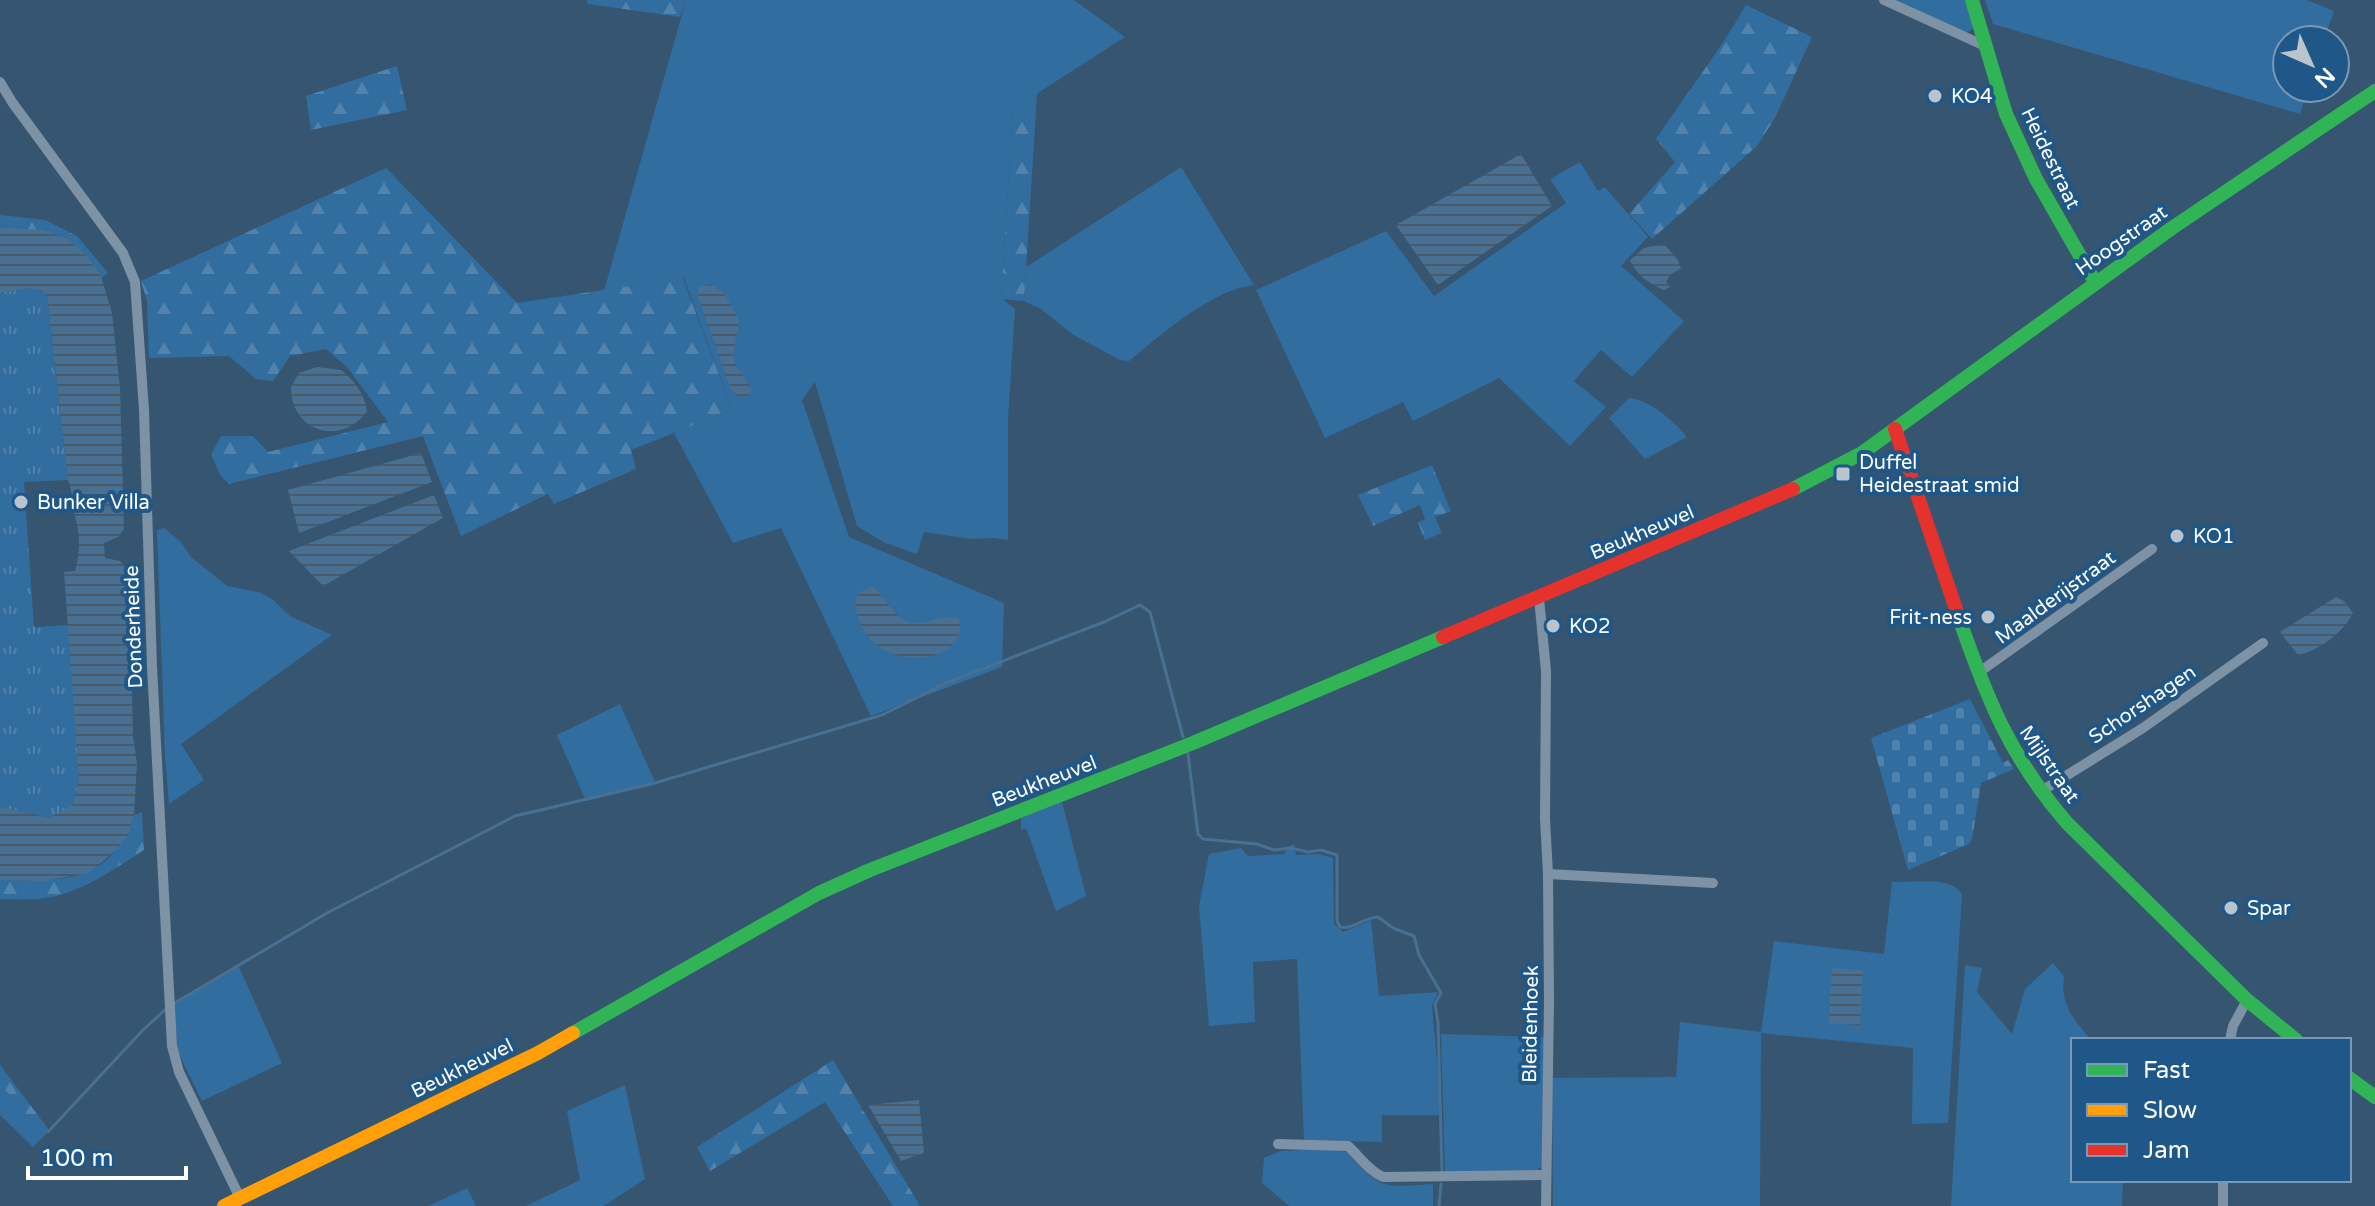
<svg xmlns="http://www.w3.org/2000/svg" width="2375" height="1206" viewBox="0 0 2375 1206" font-family="'Varela Round',sans-serif">
<defs>
<pattern id="forest-firs" width="22" height="20" patternUnits="userSpaceOnUse" patternTransform="scale(2)"><rect width="22" height="20" fill="#326d9f"/><path d="M5 1l3.5 6h-7zM16 11l3.5 6h-7z" fill="#5183ad"/></pattern>
<pattern id="cemetery-stones" width="16" height="16" patternUnits="userSpaceOnUse" patternTransform="scale(2)"><rect width="16" height="16" fill="#326d9f"/><path d="M2 7V4a2 2 0 0 1 4 0v3zM10 15v-3a2 2 0 0 1 4 0v3z" fill="#5183ad"/></pattern>
<pattern id="park-tufts" width="24" height="20" patternUnits="userSpaceOnUse" patternTransform="scale(2)"><rect width="24" height="20" fill="#326d9f"/><path d="M3 7l-1-3M5 7V3M7 7l1-3M15 17l-1-3M17 17v-4M19 17l1-3" fill="none" stroke="#5183ad"/></pattern>
<pattern id="water-rules" width="6" height="5" patternUnits="userSpaceOnUse" patternTransform="scale(2)"><rect width="6" height="5" fill="#487093"/><path d="M0 2.5h6" fill="none" stroke="#4a5a68"/></pattern>
</defs>
<rect width="100%" height="100%" fill="#365570"/>
<g fill="#326d9f">
<polygon points="686,0 1074,0 1125,37 1013,109 1001,298 1015,309 1008,419 1008,540 994,538 971,539 924,532 917,554 885,543 857,526 815,382 802,400 849,537 1004,603 1002,667 871,716 781,528 733,543 674,433 732,410 684,278 604,291"/>
<polygon points="1897,0 1965,0 1974,28 1966,33"/>
<polygon points="1985,0 2307,0 2334,11 2324,40 2287,40 2287,88 2308,88 2300,114 1993,24"/>
<polygon points="1580,162 1598,191 1605,187 1648,237 1621,266 1684,321 1632,377 1601,350 1574,381 1606,407 1570,446 1499,378 1413,421 1403,402 1325,438 1256,290 1386,231 1434,296 1566,203 1550,179"/>
<path d="M1181 167 1254 285C1211 290 1162 334 1129 361L1120 360 1072 334 1041 309 1024 301 1026 267Z"/>
<path d="M1629 398C1652 401 1672 420 1687 437L1645 459 1609 418Z"/>
<polygon points="164,528 181,542 190,556 227,586 259,592 272,599 290,616 332,635 181,744 204,780 169,804 165,756 157,530"/>
<polygon points="620,704 656,784 586,801 557,735"/>
<polygon points="1062,802 1086,896 1056,911 1026,828 1021,830 1021,818"/>
<polygon points="1294,844 1296,855 1319,854 1333,858 1334,924 1343,932 1371,920 1379,996 1438,992 1432,1006 1442,1115 1382,1115 1382,1142 1304,1140 1297,959 1253,962 1255,1022 1209,1026 1199,906 1209,854 1241,848 1248,856 1285,854 1286,848"/>
<path d="M1892 882C1913 883 1950 875 1962 894L1948 1123 1912 1124 1913 1048 1761 1033 1760 1206H1553L1552 1078 1676 1077 1680 1022 1761 1032 1774 941 1884 954Z"/>
<path d="M2053 963 2064 976C2060 1005 2073 1018 2091 1040H2073V1180H2123L2122 1206H1951L1965 965 1982 968 1977 992 2012 1034 2025 989Z"/>
<polygon points="238,965 282,1063 202,1101 178,1052 173,1003"/>
<polygon points="1441,1034 1546,1037 1542,1166 1534,1173 1445,1173"/>
<polygon points="0,1084 44,1136 33,1147 0,1115"/>
<polygon points="625,1085 645,1179 604,1206 526,1206 580,1180 567,1111"/>
<path d="M1323 1149 1347 1152C1382 1191 1382 1187 1433 1184V1206H1289L1262 1183 1264 1158 1280 1151Z"/>
<polygon points="467,1188 476,1206 428,1206"/>
</g>
<g fill="url(#forest-firs)">
<polygon points="587,0 686,0 680,17 588,4"/>
<path d="M1746 5 1812 37 1775 118 1757 146 1652 239 1629 214 1675 162 1656 139C1686 94 1719 52 1746 5Z"/>
<polygon points="397,66 407,110 311,130 306,96"/>
<polygon points="1037,93 1024,301 1001,299 1013,108"/>
<polygon points="386,168 517,303 683,278 732,410 631,450 636,469 554,504 548,494 461,536 423,436 229,484 220,475 211,454 221,436 253,436 268,452 388,422 347,367 326,349 290,356 273,381 256,379 229,356 149,358 147,301 141,281"/>
<polygon points="0,215 45,220 77,236 108,273 101,278 100,273 42,230 0,229"/>
<polygon points="1432,465 1451,511 1435,517 1442,533 1425,540 1418,523 1425,519 1420,505 1373,526 1358,495"/>
<path d="M142 813 144 850C111 871 78 896 37 899 25 900 12 899 0 899V880C62 881 111 884 134 815Z"/>
<polygon points="833,1060 920,1206 893,1206 825,1102 710,1171 697,1147"/>
<polygon points="0,1065 49,1130 44,1136 0,1084"/>
</g>
<polygon fill="url(#cemetery-stones)" points="1970,699 2003,763 2008,760 2014,769 1981,783 1972,839 1969,844 1908,870 1871,738"/>
<polygon fill="url(#park-tufts)" points="30,288 42,290 47,296 68,480 24,482 34,627 70,625 79,780 73,806 50,818 0,807 0,293"/>
<g fill="url(#water-rules)">
<polygon points="1521,154 1552,206 1438,285 1396,225"/>
<path d="M7 228 42 230 66 238 81 250 100 273 112 313 120 388 124 529 118 537 104 543 105 558 120 561 126 567 130 607 133 737 137 764 134 815 128 835 116 850 89 873 43 881 0 880V807L50 818 73 805 79 780 64 572 75 571C81 550 80 531 74 513 71 502 73 492 68 480L47 296 42 290 30 288 0 293V229Z"/>
<path d="M1664 244 1678 260 1681 268 1670 275 1666 282 1670 287 1664 290C1651 285 1635 274 1630 260L1644 248Z"/>
<polygon points="710,284 724,293 739,320 733,355 736,366 752,389 748,397 736,395 730,387 698,296 698,288"/>
<path d="M317 367 341 370C354 380 366 396 367 412 361 418 355 425 347 428 317 440 290 417 291 387L299 373Z"/>
<polygon points="421,453 432,482 299,533 288,490"/>
<polygon points="434,495 443,518 323,586 289,551"/>
<path d="M873 586C883 596 892 613 904 620 923 631 940 611 959 619 971 664 877 678 858 617 855 607 853 602 859 593Z"/>
<path d="M2336 597 2344 601 2353 613C2345 631 2317 652 2298 655L2280 632Z"/>
<polygon points="1832,968 1863,970 1860,1025 1829,1023"/>
<polygon points="919,1100 924,1153 901,1161 868,1105"/>
</g>
<g fill="none" stroke-linecap="round" stroke-linejoin="round">
<g stroke="#487093" stroke-width="3">
<path d="M1188 754 1198 834 1203 839 1257 844 1274 850 1291 848 1308 852 1321 850 1337 855V921L1340 927C1353 930 1364 917 1378 917L1393 928 1414 936 1419 955 1441 993 1435 1004 1438 1022 1442 1173"/>
<polyline points="173,1004 327,913 515,816 655,783 882,715 946,683 1104,622 1140,605 1150,612 1183,737"/>
<polyline points="48,1132 143,1030 167,1008"/>
<polyline points="1439,1206 1441,1184"/>
</g>
<g stroke="#7d92a5" stroke-width="10">
<polyline points="1884,0 1985,46"/>
<polyline points="0,82 12,102 123,253 135,282 144,410 152,667 172,1046 179,1072 240,1198"/>
<polyline points="1539,598 1546,671 1545,819 1548,874 1549,1001 1546,1206"/>
<polyline points="1978,673 2152,549"/>
<polyline points="2040,792 2143,728 2263,643"/>
<polyline points="1548,874 1713,883"/>
<polyline points="2230,1040 2233,1026 2247,1000"/>
<path d="M1278 1144 1348 1146C1360 1157 1369 1171 1383 1177L1545 1175"/>
<polyline points="2223,1206 2223,1180"/>
</g>
<g stroke="#30b455" stroke-width="14">
<polyline points="1972,0 2006,114 2036,179 2095,282"/>
<polyline points="1793,489 1862,453 2172,228 2375,91"/>
<path d="M1959 618C1987 699 2010 757 2067 823L2247 1000 2296 1040"/>
<polyline points="573,1033 819,893 870,870 1193,743 1443,637"/>
<polyline points="2349,1078 2375,1097"/>
</g>
<polyline stroke="#ff9f0a" stroke-width="14" points="224,1206 538,1053 573,1033"/>
<g stroke="#e5322d" stroke-width="14">
<polyline points="1895,429 1959,618"/>
<polyline points="1443,637 1793,489"/>
</g>
</g>
<g fill="#b9c4cd" stroke="#1e5788" stroke-width="3">
<circle cx="1935" cy="96" r="8"/>
<rect x="1835" y="466" width="16" height="16" rx="4"/>
<circle cx="21" cy="502" r="8"/>
<circle cx="2177" cy="536" r="8"/>
<circle cx="1988" cy="617" r="8"/>
<circle cx="1553" cy="626" r="8"/>
<circle cx="2231" cy="908" r="8"/>
</g>
<g text-anchor="middle" stroke-width="8" stroke-linejoin="round" paint-order="stroke">
<g font-size="20" fill="#fff" stroke="#1e5788" text-anchor="start">
<text x="1951" y="103">KO4</text>
<text x="1859" y="469">Duffel<tspan x="1859" dy="23">Heidestraat smid</tspan></text>
<text x="37" y="509">Bunker Villa</text>
<text x="2193" y="543">KO1</text>
<text x="1972" y="624" text-anchor="end">Frit-ness</text>
<text x="1569" y="633">KO2</text>
<text x="2247" y="915">Spar</text>
</g>
<g font-size="20" fill="#fff" stroke="#1e5788">
<text transform="translate(2051 158) rotate(64)" y="7">Heidestraat</text>
<text transform="translate(2121 240) rotate(-35)" y="7">Hoogstraat</text>
<text transform="translate(1642 532) rotate(-23)" y="7">Beukheuvel</text>
<text transform="translate(2055 597) rotate(-36)" y="7">Maalderijstraat</text>
<text transform="translate(133 627) rotate(-92)" y="7">Donderheide</text>
<text transform="translate(2142 704) rotate(-34)" y="7">Schorshagen</text>
<text transform="translate(2050 764) rotate(55)" y="7">Mijlstraat</text>
<text transform="translate(1044 781) rotate(-21)" y="7">Beukheuvel</text>
<text transform="translate(1530 1024) rotate(-89)" y="7">Bleidenhoek</text>
<text transform="translate(462 1068) rotate(-26)" y="7">Beukheuvel</text>
</g>
</g>
<rect x="2071" y="1038" width="280" height="144" fill="#1e5788" stroke="#789ab8" stroke-width="2"/>
<rect x="2087" y="1064" width="40" height="12" fill="#30b455" stroke="#789ab8" stroke-width="2"/>
<text x="2143" y="1078" font-size="24" fill="#ffffff">Fast</text>
<rect x="2087" y="1104" width="40" height="12" fill="#ff9f0a" stroke="#789ab8" stroke-width="2"/>
<text x="2143" y="1118" font-size="24" fill="#ffffff">Slow</text>
<rect x="2087" y="1144" width="40" height="12" fill="#e5322d" stroke="#789ab8" stroke-width="2"/>
<text x="2143" y="1158" font-size="24" fill="#ffffff">Jam</text>
<g transform="translate(2311 64) rotate(135)"><circle r="38" fill="#1e5788" stroke="#789ab8" stroke-width="2"/>
<path d="M0-6L14 30L0 20L-14 30Z" fill="#b9c4cd"/>
<text y="-12" font-size="22" font-weight="bold" text-anchor="middle" fill="#ffffff">N</text>
</g>
<path d="M28 1166v12h158v-12" fill="none" stroke="#ffffff" stroke-width="4"/>
<text x="40" y="1166" font-size="24" fill="#ffffff" stroke="#1e5788" stroke-width="6" paint-order="stroke">100 m</text>
</svg>
